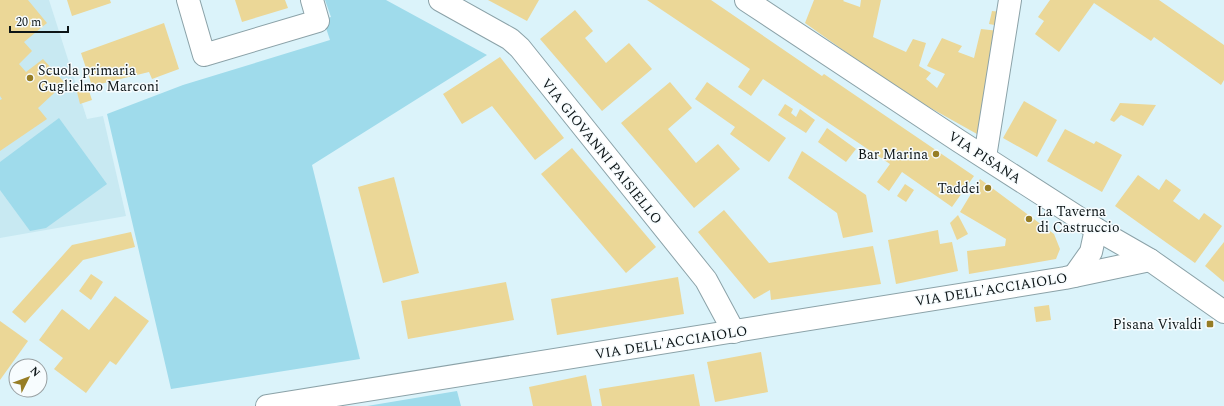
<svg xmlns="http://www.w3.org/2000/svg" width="1224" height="406" viewBox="0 0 1224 406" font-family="Spectral,serif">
<rect width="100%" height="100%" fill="#dbf3fa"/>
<polygon fill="#c8e9f2" points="0,0 49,0 87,119 103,116 126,216 0,238"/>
<g fill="#9fdbeb">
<polygon points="325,0 386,0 487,55 312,165 360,359 171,389 107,114 183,85 330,40 323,19 331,17"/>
<polygon points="59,118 107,184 46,228 30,231 0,190 0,162"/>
<polygon points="457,391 461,406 367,406"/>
</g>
<g fill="#ebd797">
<polygon points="0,0 28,0 47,23 24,42 32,51 19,64 26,72 43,59 65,83 38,108 47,119 0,151 0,100 2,99 0,96"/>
<polygon points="67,0 110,0 111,3 72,16"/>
<polygon points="235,0 285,0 288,8 242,22"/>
<polygon points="488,0 539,0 527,21"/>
<polygon points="647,0 711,0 822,76 824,74 974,176 952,207 902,172 889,191 877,182 890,164 763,79 751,96 738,87 750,69"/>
<polygon points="814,0 844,0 843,1 860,7 861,0 881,0 873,37 906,52 913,39 926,43 919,66 931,73 926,79 937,88 945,74 927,66 942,38 962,46 958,52 974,58 981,29 999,31 989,101 977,134 927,106 867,67 805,23"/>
<polygon points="1050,0 1159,0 1224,45 1224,80 1221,85 1154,37 1151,41 1094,3 1059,52 1035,34 1044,21 1038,17"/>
<polygon points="575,10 593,31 585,38 606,63 629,43 652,69 602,111 540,39"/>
<polygon points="992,11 1002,12 1000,26 989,24"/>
<polygon points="164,23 179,69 152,79 149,72 92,86 81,53"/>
<polygon points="500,57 564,138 535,160 492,106 462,124 443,94"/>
<polygon points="670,82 692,108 668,129 696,163 718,144 740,169 694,208 621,123"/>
<polygon points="707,82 786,138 769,162 730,134 735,127 695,99"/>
<polygon points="87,85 92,100 80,104 76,88"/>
<polygon points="1024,101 1057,120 1037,157 1003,138"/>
<polygon points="1120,103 1156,105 1143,126 1121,115 1114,122 1110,120"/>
<polygon points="785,104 793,109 791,113 796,117 800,109 815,120 806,133 778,115"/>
<polygon points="827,128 856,149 846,162 818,142"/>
<polygon points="1065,129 1094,144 1096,141 1122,155 1102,192 1047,161"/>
<polygon points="572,148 656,247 626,273 541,174"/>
<polygon points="802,151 866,195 873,232 843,238 837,213 788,178"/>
<polygon points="1138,175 1159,190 1166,179 1181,190 1173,201 1199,220 1204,213 1222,226 1195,263 1115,206"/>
<polygon points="394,177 419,273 383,283 358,187"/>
<polygon points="980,179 1054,234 1060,249 1056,259 969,274 967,251 1005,246 1006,239 960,212"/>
<polygon points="905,184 914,190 906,202 897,196"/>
<polygon points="724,210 769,263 873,246 881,284 771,300 770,290 754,299 698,232"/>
<polygon points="958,215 968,234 957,240 950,223"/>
<polygon points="938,230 940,244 952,242 958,271 896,284 888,240"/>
<polygon points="131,232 135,247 83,260 25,323 12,312 72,245"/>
<polygon points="1224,242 1224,282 1205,266"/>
<polygon points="91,274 103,282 91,300 79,291"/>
<polygon points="678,277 684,314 557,335 551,299"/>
<polygon points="506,282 514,320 408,339 401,301"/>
<polygon points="115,296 149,321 116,365 110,361 86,393 54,369 63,358 39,340 62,309 89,330"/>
<polygon points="1049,305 1051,320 1036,322 1034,307"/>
<polygon points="0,321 28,341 0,380"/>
<polygon points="761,352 768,392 715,402 707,362"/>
<polygon points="694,374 700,406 602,406 599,389"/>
<polygon points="586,375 592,406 533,406 529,387"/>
</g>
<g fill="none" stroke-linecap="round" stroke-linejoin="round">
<g stroke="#8ba2a8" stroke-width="24">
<g id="minor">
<polyline points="188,0 204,55 318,21 312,0"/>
<polyline points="440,0 510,39 520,48 706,280 734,332"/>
<polyline points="746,0 959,141 1096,229 1150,260 1224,312"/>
<polyline points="985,157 1010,0"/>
<polyline points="1074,276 1091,252 1096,229"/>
<polyline points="267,406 1065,278 1150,260"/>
</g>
</g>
<use href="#minor" stroke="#fff" stroke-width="22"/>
</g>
<g fill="#967d25" stroke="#f7fcfe" stroke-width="1.5">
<circle cx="30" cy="78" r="4"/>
<circle cx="936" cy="154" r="4"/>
<circle cx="988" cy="188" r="4"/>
<circle cx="1029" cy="219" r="4"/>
<rect x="1206" y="320" width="8" height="8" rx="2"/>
</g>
<g text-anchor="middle" stroke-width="3" stroke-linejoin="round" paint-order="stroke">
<g font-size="14" fill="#0d1517" stroke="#f7fcfe" text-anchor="end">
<text x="38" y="75" text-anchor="start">Scuola primaria<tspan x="38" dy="16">Guglielmo Marconi</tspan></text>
<text x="928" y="159">Bar Marina</text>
<text x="980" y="193">Taddei</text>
<text x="1037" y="216" text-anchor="start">La Taverna<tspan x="1037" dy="16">di Castruccio</tspan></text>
<text x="1202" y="329">Pisana Vivaldi</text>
</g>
<g font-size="14" fill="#0d1517" stroke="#f7fcfe">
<text transform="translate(602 151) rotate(51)" y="5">VIA GIOVANNI PAISIELLO</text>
<text transform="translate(985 157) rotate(33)" y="5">VIA PISANA</text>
<text transform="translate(991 289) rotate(-9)" y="5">VIA DELL'ACCIAIOLO</text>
<text transform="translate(671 342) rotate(-9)" y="5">VIA DELL'ACCIAIOLO</text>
</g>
</g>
<g transform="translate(28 378) rotate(48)"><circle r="19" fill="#f7fcfe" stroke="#99a0a2"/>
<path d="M0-3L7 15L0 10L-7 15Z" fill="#967d25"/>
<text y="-6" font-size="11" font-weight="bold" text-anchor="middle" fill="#0d1517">N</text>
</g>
<path d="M10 26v6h58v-6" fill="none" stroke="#0d1517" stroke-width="2"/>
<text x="16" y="26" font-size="12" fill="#0d1517" stroke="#f7fcfe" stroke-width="3" paint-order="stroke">20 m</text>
</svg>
